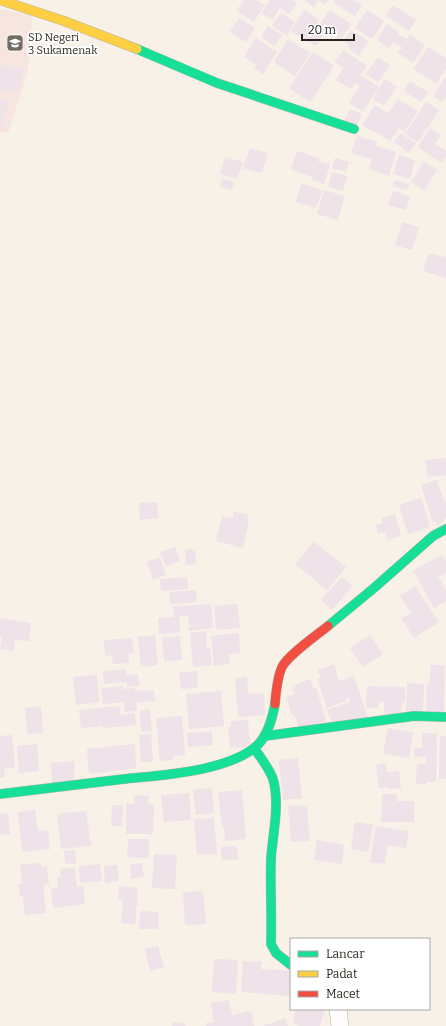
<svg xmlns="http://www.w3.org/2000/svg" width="446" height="1026" viewBox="0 0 446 1026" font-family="Bitter,serif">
<rect width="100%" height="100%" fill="#f7f1e7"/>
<polygon fill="#f7e6df" points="0,9 32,15 28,71 8,133 0,132"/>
<g fill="#efe2e8">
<polygon points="244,0 256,0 265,5 254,22 236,11"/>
<polygon points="270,0 292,0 297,3 289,14 280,8 272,20 262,13"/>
<polygon points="304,0 328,0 325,5 318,0 314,7"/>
<polygon points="334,0 354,0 362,5 355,16 333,2"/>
<polygon points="393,5 416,20 409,31 386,16"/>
<polygon points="304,10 319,20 313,30 322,36 316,46 291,31"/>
<polygon points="330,10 351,24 340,41 318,27"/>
<polygon points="367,10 384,21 372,39 355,28"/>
<polygon points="281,13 295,22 287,35 272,26"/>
<polygon points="239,18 255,28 246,42 230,32"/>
<polygon points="387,24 399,32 398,34 407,39 410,35 425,45 413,63 398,53 402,47 393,42 389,48 377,40"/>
<polygon points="268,26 282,35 275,46 261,37"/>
<polygon points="351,30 368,41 359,56 348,48 350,45 343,41"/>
<polygon points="256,38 277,52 263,74 254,68 256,65 244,57"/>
<polygon points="288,39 310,53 295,76 274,62"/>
<polygon points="428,47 446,58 446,69 436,84 414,69"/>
<polygon points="343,50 367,66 360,75 379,87 363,111 349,103 360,86 355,83 351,89 336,80 344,68 335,62"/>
<polygon points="313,52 334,66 310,102 289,88"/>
<polygon points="378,57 390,65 378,82 366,74"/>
<polygon points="0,65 23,69 19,93 0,90"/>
<polygon points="446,76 446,97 442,102 433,96"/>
<polygon points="385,79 397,87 384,106 373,99"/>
<polygon points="410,81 428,92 421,102 404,91"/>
<polygon points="398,99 418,111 404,132 399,128 390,141 376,132 375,133 362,125 375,105 388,113"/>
<polygon points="0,100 8,102 3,126 0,125"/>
<polygon points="426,102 439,110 418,142 405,134"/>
<polygon points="350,109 362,114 356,127 344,121"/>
<polygon points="430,128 441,135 435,144 446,151 446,156 442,163 418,147"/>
<polygon points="400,133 416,143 409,153 394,142"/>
<polygon points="357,136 377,142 376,146 396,152 389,176 369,169 372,159 351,153"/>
<polygon points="250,148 268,153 262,173 243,168"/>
<polygon points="297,151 319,158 318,161 330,164 324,184 312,180 313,177 291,170"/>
<polygon points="399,155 415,160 410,179 393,174"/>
<polygon points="225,157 243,162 237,179 220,174"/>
<polygon points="335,158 349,162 346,172 332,168"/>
<polygon points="424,161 437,170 424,191 411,182"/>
<polygon points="332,172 347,176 343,191 328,187"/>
<polygon points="222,178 234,182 232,190 220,187"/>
<polygon points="395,180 409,184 407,190 393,186"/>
<polygon points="301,184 322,190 316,208 296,202"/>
<polygon points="324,190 345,196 338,220 317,214"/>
<polygon points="393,191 410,196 406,210 388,205"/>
<polygon points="402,222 419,227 412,250 395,245"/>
<polygon points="429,253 446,257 446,278 423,271"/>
<polygon points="446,458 446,475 428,477 425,460"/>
<polygon points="437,480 444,501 446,501 446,518 437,527 436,522 433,523 421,485"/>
<polygon points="421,498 430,527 408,534 399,505"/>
<polygon points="157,502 158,518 140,520 139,503"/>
<polygon points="234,512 249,515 247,522 249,522 243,548 216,541 222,516 233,518"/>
<polygon points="395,514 401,536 388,540 385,532 378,534 376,525 383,523 381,518"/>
<polygon points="314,542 346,567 327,590 295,564"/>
<polygon points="175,547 180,561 166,567 160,552"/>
<polygon points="195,549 196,564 186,565 185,550"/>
<polygon points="442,555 446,561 446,573 438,577 446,590 446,601 434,608 413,570"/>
<polygon points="160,557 166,575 153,580 147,562"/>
<polygon points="187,577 188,589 161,591 160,579"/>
<polygon points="342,577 353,586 332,610 321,600"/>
<polygon points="415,586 439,622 414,638 401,618 411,613 400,596"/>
<polygon points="196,590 197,602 170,604 169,592"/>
<polygon points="211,604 213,628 189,631 188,627 201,625 189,626 188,616 179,616 180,632 159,634 158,618 174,617 173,607"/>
<polygon points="237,604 240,628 216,630 214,606"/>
<polygon points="0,618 31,623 29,641 15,640 14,651 0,649 2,638 0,637"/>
<polygon points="206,631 207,648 210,648 212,665 193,667 190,633"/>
<polygon points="239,633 240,653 229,654 230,664 214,666 211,636"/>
<polygon points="155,635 158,665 141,667 138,637"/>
<polygon points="370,635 383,654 363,667 350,648"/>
<polygon points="180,636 182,660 164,661 162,638"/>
<polygon points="132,638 134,653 128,654 129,663 113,664 112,655 105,656 104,640"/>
<polygon points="334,664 339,681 354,676 368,718 332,723 327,710 350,702 349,698 346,699 346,701 327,708 317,679 321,678 318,670"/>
<polygon points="430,665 445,665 444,712 426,712 427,683 430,683"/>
<polygon points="126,669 126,675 138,674 139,686 127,687 127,682 104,684 103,671"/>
<polygon points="197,671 198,688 181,689 179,673"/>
<polygon points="97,675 99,702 76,705 73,677"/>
<polygon points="247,677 248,694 264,693 265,715 238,717 235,678"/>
<polygon points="310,679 313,688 316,687 326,721 300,730 294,714 292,715 286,697 295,694 292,686"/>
<polygon points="407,683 424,684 423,712 406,712"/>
<polygon points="123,686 123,689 135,688 135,691 154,690 155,701 136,703 137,711 125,712 124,702 103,704 101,688"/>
<polygon points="367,686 405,687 405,703 402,702 401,714 384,714 384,702 379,702 379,708 366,708"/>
<polygon points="221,691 224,726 189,729 186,694"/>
<polygon points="41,706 43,733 27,734 25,708"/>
<polygon points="120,706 120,715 135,713 136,725 103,728 102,726 81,728 79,710"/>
<polygon points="150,709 152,731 141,732 140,710"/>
<polygon points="182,716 185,755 173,756 173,760 160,761 156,718"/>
<polygon points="248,720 250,746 230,748 228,727 231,727 231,721"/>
<polygon points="388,728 413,732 409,758 383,754"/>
<polygon points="212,731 213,745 188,747 187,733"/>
<polygon points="422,733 437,733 436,782 426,782 426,784 416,784 417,764 426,764 426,756 414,757 414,748 422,748"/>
<polygon points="151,734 153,762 141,762 139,735"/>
<polygon points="12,735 15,768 4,769 5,777 0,778 0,736"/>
<polygon points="440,736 446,736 446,779 439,779"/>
<polygon points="37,744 39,771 19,773 17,746"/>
<polygon points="135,744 136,768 89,774 87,749"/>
<polygon points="298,758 302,798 283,800 279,760"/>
<polygon points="74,761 75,781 52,783 51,763"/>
<polygon points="386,763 387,772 399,771 401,788 389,789 389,787 379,788 376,765"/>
<polygon points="212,788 214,813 196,815 193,790"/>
<polygon points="242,790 246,839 225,841 224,827 222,827 218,792"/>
<polygon points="189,793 191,820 164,822 161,795"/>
<polygon points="382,794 397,794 397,801 414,801 414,822 381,822"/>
<polygon points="134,795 149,796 148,804 154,805 153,834 126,834 126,803 134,804"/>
<polygon points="112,805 123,805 122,826 111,826"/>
<polygon points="307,805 310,841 291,842 288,806"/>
<polygon points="35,810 38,831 48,830 50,849 22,852 18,812"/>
<polygon points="86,811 91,846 61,849 57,814"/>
<polygon points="8,813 10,834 0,835 0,814"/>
<polygon points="214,818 217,854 197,855 194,819"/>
<polygon points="355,822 373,825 368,852 351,849"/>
<polygon points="376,826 409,831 406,848 388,845 385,864 370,862"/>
<polygon points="128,839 149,839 149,858 127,857"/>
<polygon points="317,840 344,845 342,864 314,860"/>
<polygon points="237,846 238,859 222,861 221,847"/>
<polygon points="75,850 76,863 65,864 64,851"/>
<polygon points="154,854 177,855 175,889 152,888"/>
<polygon points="41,863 41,867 47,866 49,884 43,885 46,913 25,915 23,896 20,896 18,884 22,884 20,865"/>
<polygon points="142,863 144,877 131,879 130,865"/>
<polygon points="100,864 102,881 80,883 79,866"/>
<polygon points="117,865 119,881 105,883 104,866"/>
<polygon points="75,868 77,887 83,886 85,904 53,908 51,889 58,888 57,877 61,877 60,869"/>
<polygon points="119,886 138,888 135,924 121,923 123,900 118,900"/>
<polygon points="203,891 206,924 185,925 183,892"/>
<polygon points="140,911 159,912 158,929 139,929"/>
<polygon points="158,946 164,968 150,971 145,949"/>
<polygon points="214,959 238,960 236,994 212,992"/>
<polygon points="243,961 262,962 261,969 291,971 289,996 241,992"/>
<polygon points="229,1000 232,1015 251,1011 254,1026 206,1026 206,1023 214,1022 211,1003"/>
<polygon points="296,1009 325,1009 320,1026 300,1026 293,1024"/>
<polygon points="285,1018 288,1026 263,1026"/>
<polygon points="185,1022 185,1026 172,1026 172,1023"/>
</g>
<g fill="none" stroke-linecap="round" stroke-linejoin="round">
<g stroke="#b7b2aa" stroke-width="18">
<polyline id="street" points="338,1009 340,1026"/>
</g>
<g stroke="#b7b2aa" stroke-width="10">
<g id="fast">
<polyline points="137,49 217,83 354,129"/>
<polyline points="328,626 374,588 433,536 446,529"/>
<polyline points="265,736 414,716 446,717"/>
<path d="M254 748C261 758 269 768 273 779 280 804 273 833 271 858 270 887 272 915 271 944L276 953 291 965"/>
<path d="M0 794C41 789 82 784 124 779 162 775 221 772 253 749 267 739 272 720 275 704"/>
</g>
</g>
<g stroke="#b7b2aa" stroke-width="10">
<polyline id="slow" points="0,0 64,21 137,49"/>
</g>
<g stroke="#b7b2aa" stroke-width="10">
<path id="jam" d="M275 704C276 692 277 678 282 667 288 655 317 635 328 626"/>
</g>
<use href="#street" stroke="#fefdfb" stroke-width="17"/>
<use href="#fast" stroke="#16e098" stroke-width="9"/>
<use href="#slow" stroke="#ffcf43" stroke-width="9"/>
<use href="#jam" stroke="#f24e42" stroke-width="9"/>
</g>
<defs>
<g id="school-square" transform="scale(0.9)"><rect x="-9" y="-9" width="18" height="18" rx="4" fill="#716c64" stroke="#fff"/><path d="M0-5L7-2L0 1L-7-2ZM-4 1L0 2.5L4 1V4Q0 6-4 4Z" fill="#fff"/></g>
</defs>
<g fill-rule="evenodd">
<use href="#school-square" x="15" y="43"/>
</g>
<g text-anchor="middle" stroke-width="3.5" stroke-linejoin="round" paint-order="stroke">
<g font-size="11" fill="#29241d" stroke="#fff" text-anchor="start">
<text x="28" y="41">SD Negeri<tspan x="28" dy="13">3 Sukamenak</tspan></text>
</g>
</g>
<rect x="290" y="938" width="140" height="72" fill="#ffffff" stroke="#a9a7a5"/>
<rect x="298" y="951" width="20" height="6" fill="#16e098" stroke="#a9a7a5"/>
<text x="326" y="958" font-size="12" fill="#29241d">Lancar</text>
<rect x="298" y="971" width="20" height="6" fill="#ffcf43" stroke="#a9a7a5"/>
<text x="326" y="978" font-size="12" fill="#29241d">Padat</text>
<rect x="298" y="991" width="20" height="6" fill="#f24e42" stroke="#a9a7a5"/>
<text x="326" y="998" font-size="12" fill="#29241d">Macet</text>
<path d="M302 34v6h52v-6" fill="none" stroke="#29241d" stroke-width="2"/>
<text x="308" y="34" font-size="12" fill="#29241d" stroke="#ffffff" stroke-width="3" paint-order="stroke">20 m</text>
</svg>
